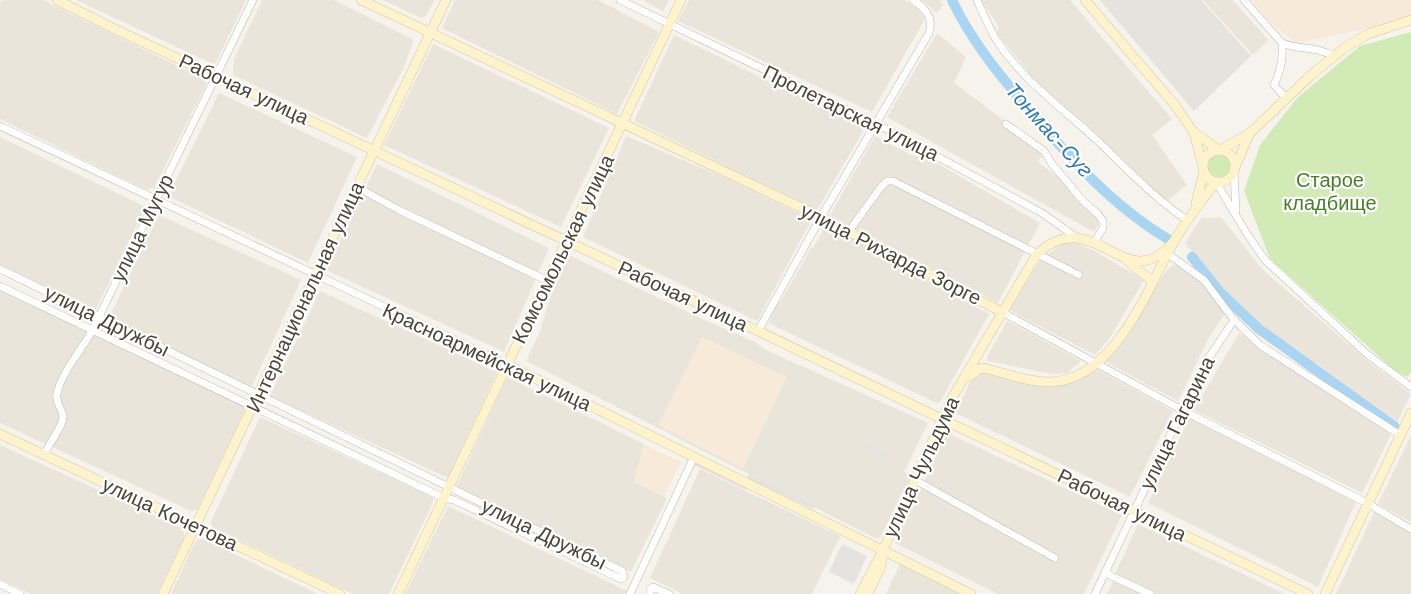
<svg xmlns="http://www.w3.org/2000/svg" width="1411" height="594" viewBox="0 0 1411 594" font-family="'Work Sans',sans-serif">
<rect width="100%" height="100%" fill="#f6f3ec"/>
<g fill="#eae5da">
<polygon points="2,0 43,0 206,80 206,85 154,188 146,190 0,119 0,3"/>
<polygon points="76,0 246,0 216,62 213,64"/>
<polygon points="262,0 334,0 414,40 404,67 367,138 233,75 234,59"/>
<polygon points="383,0 435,0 426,16 421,18"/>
<polygon points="455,0 598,0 659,32 617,114 442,28"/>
<polygon points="642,0 669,0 663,11"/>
<polygon points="689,0 904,0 921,10 925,19 872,112 678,21"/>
<polygon points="921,0 940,0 943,5 937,13"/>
<polygon points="981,0 1070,0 1172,119 1152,135 1187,185 1167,201 1152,192 1082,121 1074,119 1032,77 997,33 999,27"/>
<polygon points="1203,0 1233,0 1268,40 1253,55"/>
<polygon points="937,33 966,57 954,83 1044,151 1038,162 1061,179 1077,201 1101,221 1094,232 887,117"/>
<polygon points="674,35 865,128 817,210 634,121"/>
<polygon points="433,44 609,128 561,227 384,145"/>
<polygon points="219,93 357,157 308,263 168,196"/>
<polygon points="626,136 723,177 812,219 757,321 583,237"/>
<polygon points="875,136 911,155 928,158 1040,223 998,303 830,215"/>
<polygon points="0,137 146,207 95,311 0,266"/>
<polygon points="377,164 549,248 504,352 326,270"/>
<polygon points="159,215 301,280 252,386 108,320"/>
<polygon points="1221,217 1262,269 1369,362 1411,394 1397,422 1362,399 1316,363 1311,366 1266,330 1222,288 1185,243 1201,218"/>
<polygon points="826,225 989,314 939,404 768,323 778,302 781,301 811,248 813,248"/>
<polygon points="1068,240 1093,250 1144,280 1109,339 1095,355 1009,310 1041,259"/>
<polygon points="569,255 702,319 755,342 764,349 928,423 904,472 911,475 881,536 877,539 526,361 540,331 550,298"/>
<polygon points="1173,265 1179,265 1201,282 1226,312 1208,339 1178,401 1106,362 1167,270"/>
<polygon points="0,288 243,405 245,410 197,510 191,511 0,423"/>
<polygon points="320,291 497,372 448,478 270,396"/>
<polygon points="1007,321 1081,361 1067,373 1052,374 987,361 987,357"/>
<polygon points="1239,333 1391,434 1362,493 1194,410"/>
<polygon points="1096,369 1173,411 1130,497 955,413 970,382 980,371 996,373 1051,387 1068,383"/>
<polygon points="507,377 644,444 634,482 667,498 631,572 455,490"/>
<polygon points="260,417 433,497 433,502 389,594 353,594 212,527 211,522"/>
<polygon points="1190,417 1356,502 1318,587 1148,503"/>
<polygon points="947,433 1122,515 1084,594 998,594 895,543"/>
<polygon points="1411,435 1411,522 1378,504"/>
<polygon points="0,445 179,527 184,532 184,538 157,594 31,594 0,579"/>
<polygon points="700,469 840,536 812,594 683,594 650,578"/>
<polygon points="448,506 634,594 405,594"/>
<polygon points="1374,512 1411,532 1411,594 1336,594"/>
<polygon points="1138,524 1285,594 1156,594 1115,574"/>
<polygon points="199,539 203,539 318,594 171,594 195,542"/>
<polygon points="900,564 964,594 886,594"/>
<polygon points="1115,578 1146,594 1107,594"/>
</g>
<g fill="#f7ead8">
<polygon points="1251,0 1411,0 1411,15 1370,28 1297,43 1274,26"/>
<polygon points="702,337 787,377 743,469 658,425"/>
<polygon points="644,445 681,462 664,496 634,482"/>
</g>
<polygon fill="#e6e2dd" points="1100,0 1201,0 1251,56 1194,111"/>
<g fill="#d2eab5">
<polygon points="1411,32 1411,372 1407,377 1393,369 1270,259 1244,191 1260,145 1298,97 1360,46"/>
<circle cx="1219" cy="166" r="11"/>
</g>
<g fill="#e5e3e0">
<polygon points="864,442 890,456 888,461 861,447"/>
<polygon points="688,458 748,487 746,490 686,461"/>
<polygon points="749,474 815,505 813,509 747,478"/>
<polygon points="842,544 867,556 854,584 829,572"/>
</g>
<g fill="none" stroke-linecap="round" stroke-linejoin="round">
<g stroke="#a9d4f2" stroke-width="10">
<path d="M952 0C970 39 998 73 1025 105 1067 155 1112 206 1168 239"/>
<polyline points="1192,257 1219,291 1259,329 1395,427"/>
</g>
<g stroke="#c2bbae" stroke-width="8">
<g id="street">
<polyline points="620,0 875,123 1042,213 1076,237"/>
<path d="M977 0C983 13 989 28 997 41 1024 82 1066 111 1101 144 1129 171 1154 198 1187 220"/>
<path d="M1244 0 1282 43C1299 50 1317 46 1333 56"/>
<path d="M1282 43C1283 59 1281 70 1274 85L1286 98"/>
<polyline points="1006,124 1044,151 1052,164 1084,202 1097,213 1103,221 1103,228 1094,243"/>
<polyline points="0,126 508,365"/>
<polyline points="1234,173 1236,211"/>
<polyline points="1216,182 1247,234 1265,260 1367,354 1411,387"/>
<polyline points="357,187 399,210 548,281"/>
<polyline points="849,231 881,187 887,181 893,181 1079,275"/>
<polyline points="1168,254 1204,280 1234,320 1260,345 1400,435"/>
<polyline points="0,269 622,571 624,577 621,579 617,577 454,500 444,498 0,286"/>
<polyline points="1002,312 1182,410 1367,503 1411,529"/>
<path d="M758 331 821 217 929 33C934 17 925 8 913 0"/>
<path d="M44 454C48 445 64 425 63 416 62 408 55 403 57 394 62 371 81 351 92 331L253 0"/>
<polyline points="915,480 1055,558"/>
<polyline points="1105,573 1150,594"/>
<polyline points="0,584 20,594"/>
<polyline points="630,594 694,457"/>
<polyline points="650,594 650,589 653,587 669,594"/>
<polyline points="1095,594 1182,410 1208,359 1234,320"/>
</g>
</g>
<g stroke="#d6c79b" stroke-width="10">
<g id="secondary">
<polyline points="57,0 117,30 758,331 1308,594"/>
<polyline points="361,0 821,217 1002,312"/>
<polyline points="1085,0 1174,104 1194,133 1203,166"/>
<polyline points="1196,134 1219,150"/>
<polyline points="1220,150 1250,133 1310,76 1344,48 1368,34 1411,20"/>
<circle cx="1219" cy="166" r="16"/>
<polyline points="1235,167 1250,133"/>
<polyline points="1196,203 1204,171"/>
<polyline points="1125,259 1153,282"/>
<polyline points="508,365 971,594"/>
<path d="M968 377 979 369 984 368C1003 373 1032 383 1052 382 1117 378 1148 286 1176 238 1188 218 1202 200 1216 182"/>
<polyline points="0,434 340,594"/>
<polyline points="163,594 446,0"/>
<polyline points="398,594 681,0"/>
<path d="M860 594 883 550 952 398 1037 254C1094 201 1126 301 1174 241"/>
<polyline points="868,594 881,566 883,552"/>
<polyline points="1325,594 1411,413"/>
</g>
</g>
<use href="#street" stroke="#fff" stroke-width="7"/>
<use href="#secondary" stroke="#fff3cd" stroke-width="9"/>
</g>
<g text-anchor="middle" stroke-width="4.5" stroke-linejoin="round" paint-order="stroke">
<g font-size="20" fill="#4b4439" stroke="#fff">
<text transform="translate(244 89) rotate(25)" y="7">Рабочая улица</text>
<text transform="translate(851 113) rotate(26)" y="7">Пролетарская улица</text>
<text transform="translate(142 228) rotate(-64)" y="7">улица Мугур</text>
<text transform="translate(563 249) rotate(-64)" y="7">Комсомольская улица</text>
<text transform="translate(891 254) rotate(27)" y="7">улица Рихарда Зорге</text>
<text transform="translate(683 296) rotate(25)" y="7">Рабочая улица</text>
<text transform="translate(305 297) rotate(-65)" y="7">Интернациональная улица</text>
<text transform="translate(107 321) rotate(26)" y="7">улица Дружбы</text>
<text transform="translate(487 357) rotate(25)" y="7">Красноармейская улица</text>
<text transform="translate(1177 423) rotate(-64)" y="7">улица Гагарина</text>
<text transform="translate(921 467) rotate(-65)" y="7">улица Чульдума</text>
<text transform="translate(1122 505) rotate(26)" y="7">Рабочая улица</text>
<text transform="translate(170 514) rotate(25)" y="7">улица Кочетова</text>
<text transform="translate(544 534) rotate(26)" y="7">улица Дружбы</text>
</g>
<g font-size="20" fill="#4a7f2a" stroke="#fff">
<text x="1330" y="187">Старое<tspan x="1330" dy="23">кладбище</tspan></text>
</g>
<g font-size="21" font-style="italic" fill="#2e7ab2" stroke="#fff">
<text transform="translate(1049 130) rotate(48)" y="7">Тонмас-Суг</text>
</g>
</g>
</svg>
